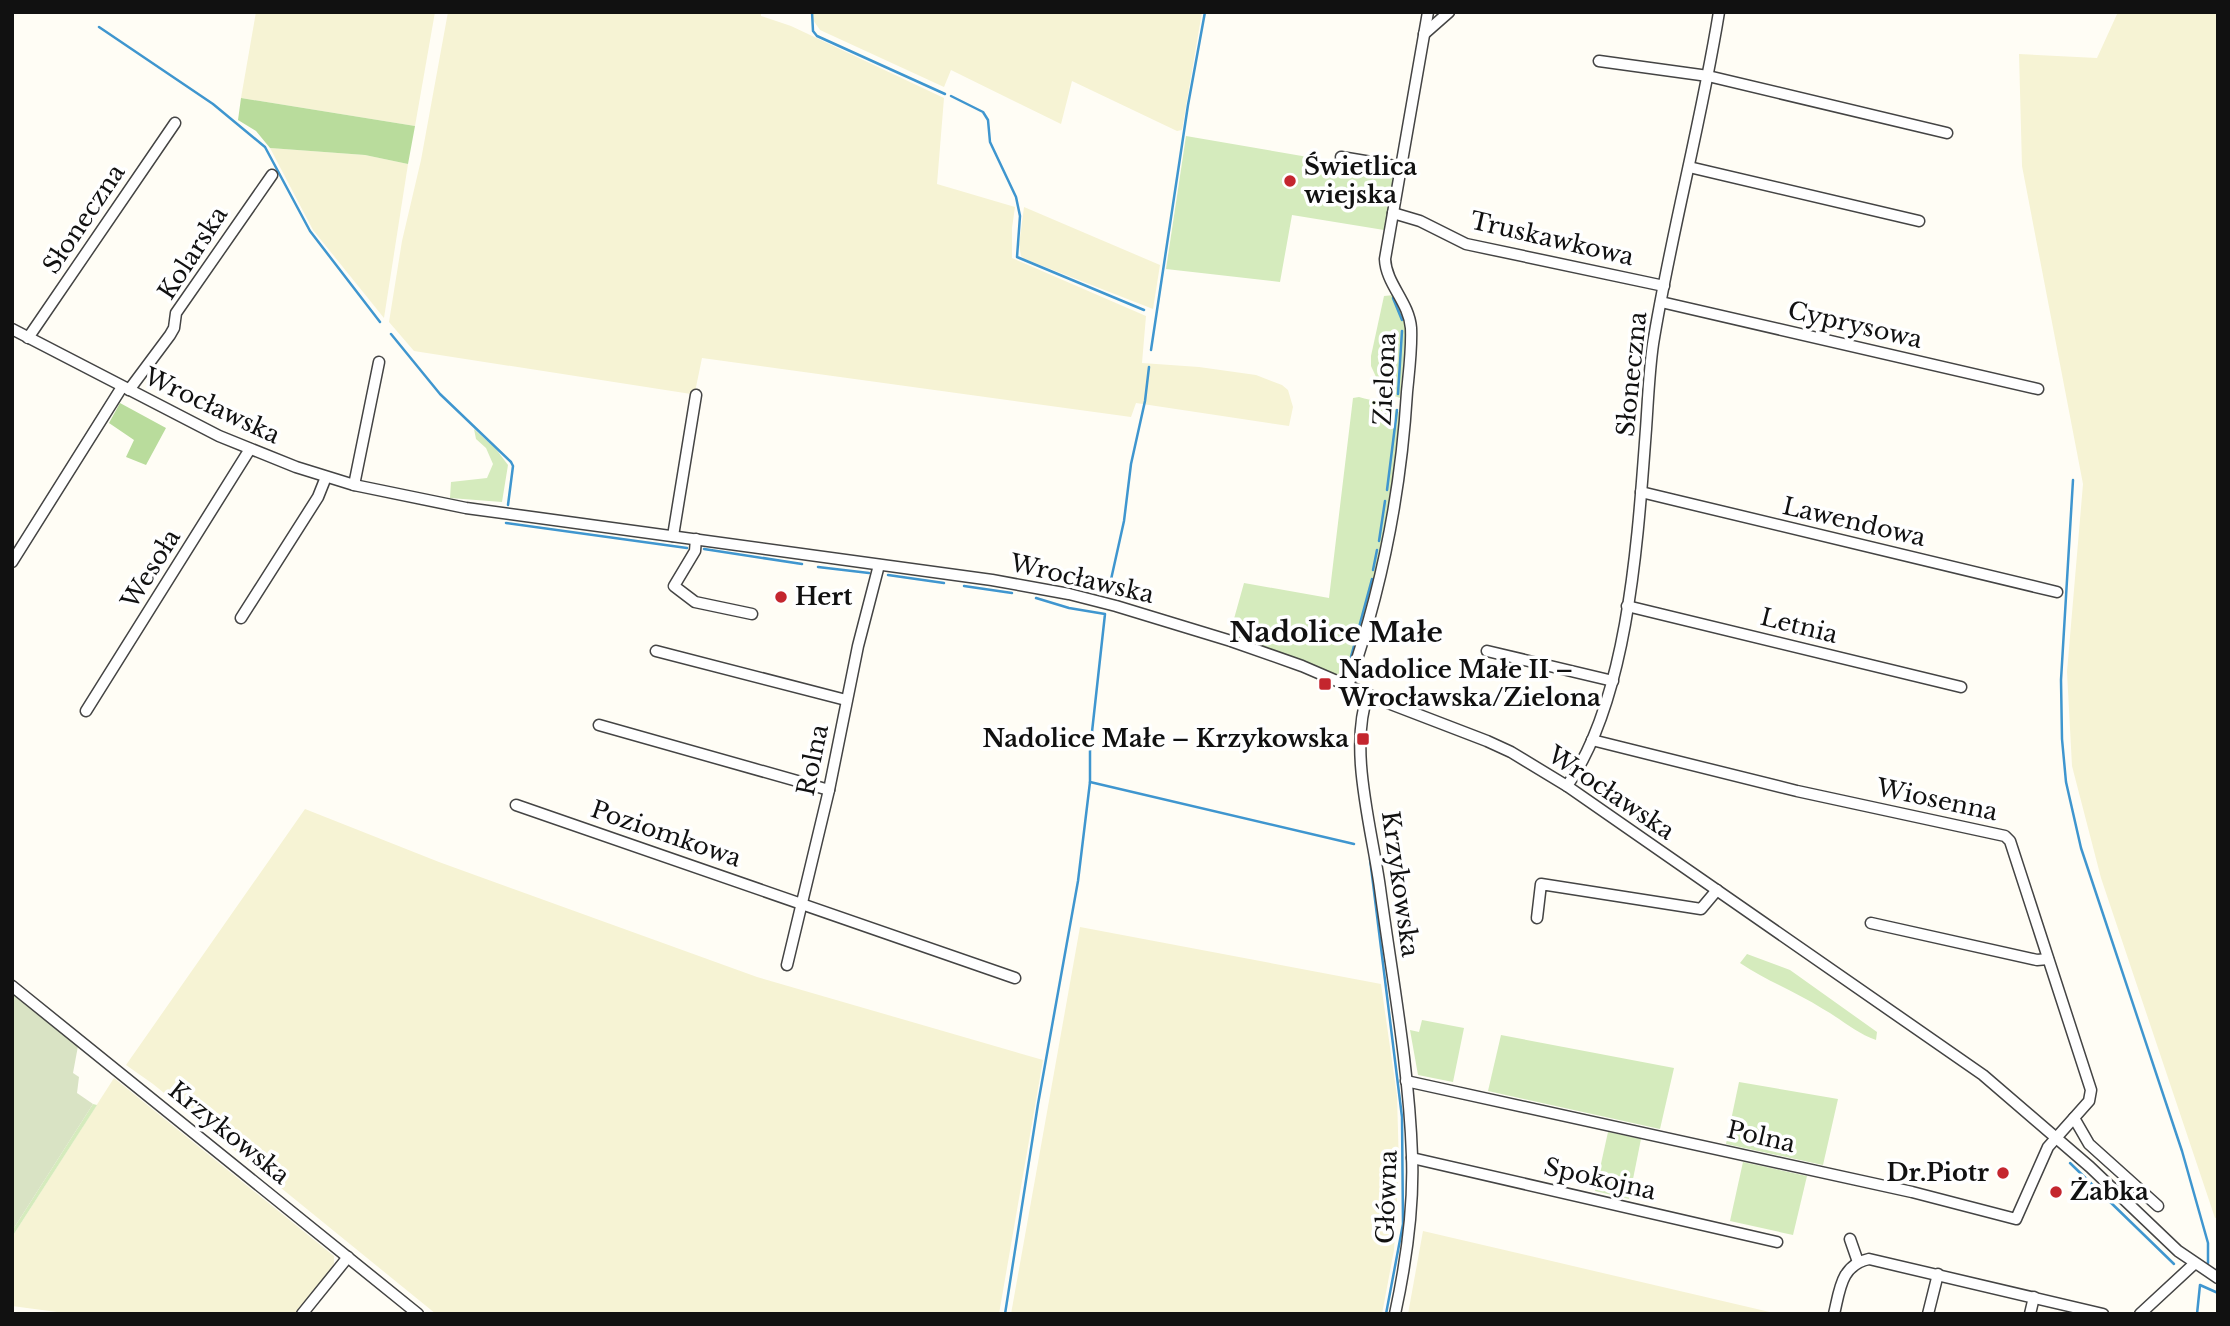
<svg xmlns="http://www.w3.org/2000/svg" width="2230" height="1326" viewBox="0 0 2230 1326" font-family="'Libre Baskerville',serif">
<rect width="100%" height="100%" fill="#fffdf5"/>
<g fill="#f6f3d4">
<polygon points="256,12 435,12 415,126 241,98"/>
<polygon points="448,12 761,12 761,16 791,26 944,98 937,184 1015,207 1012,228 1012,258 1146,316 1142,363 1199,367 1256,375 1282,385 1288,390 1293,407 1289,426 1136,403 1131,417 702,358 695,392 691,394 414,351 389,322 402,241 421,160"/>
<polygon points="813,12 1202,12 1182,130 1177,131 1072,81 1061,124 951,70 944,87 820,30 813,20"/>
<polygon points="2118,12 2218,12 2218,1217 2215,1218 2101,878 2072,766 2067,672 2083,484 2022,166 2019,54 2097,58"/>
<polygon points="270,148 365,155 408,164 384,318 313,230"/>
<polygon points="1024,207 1160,265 1153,309 1025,259 1021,256 1019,245"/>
<polygon points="305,809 439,862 757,977 1043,1060 999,1314 436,1314 153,1084 126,1065"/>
<polygon points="1080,927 1381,984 1397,1096 1399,1166 1394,1250 1382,1314 1011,1314"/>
<polygon points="114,1078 334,1256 334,1264 298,1314 72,1314 12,1306 12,1237"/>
<polygon points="1423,1231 1774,1313 1774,1314 1408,1314"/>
</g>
<g fill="#d5ebbd">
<polygon points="1186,136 1395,172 1384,230 1292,215 1280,282 1166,269"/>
<polygon points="1394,295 1405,319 1406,337 1400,398 1383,392 1371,366 1371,356 1384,296"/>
<path d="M1359 397C1373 401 1390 403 1400 413L1390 499 1374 578 1351 665 1340 676 1310 663 1231 636 1230 633 1244 583 1329 598 1353 398Z"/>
<polygon points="474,429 496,449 508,465 502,502 450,498 451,482 487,478 493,464 486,448 476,439"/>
<path d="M1747 954 1790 970 1877 1032 1876 1040C1856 1033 1841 1019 1823 1009 1796 992 1767 981 1740 963Z"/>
<polygon points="1422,1020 1464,1028 1453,1082 1418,1075 1410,1030 1419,1032"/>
<polygon points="1501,1035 1674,1068 1660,1129 1488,1091"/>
<polygon points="1739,1082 1838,1099 1823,1165 1726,1144"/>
<polygon points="93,1104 97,1105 12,1237 12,1231"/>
<polygon points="1608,1132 1641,1139 1629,1199 1595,1191"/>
<polygon points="1743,1162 1807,1176 1793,1235 1730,1221"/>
</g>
<g fill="#b9dc9c">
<polygon points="241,98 415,126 408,164 365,155 270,148 256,131 238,120"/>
<polygon points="120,403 166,428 146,465 126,457 134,440 109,423"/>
</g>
<polygon fill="#d9e3c4" points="12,993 78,1046 73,1073 79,1077 77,1093 93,1104 12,1231"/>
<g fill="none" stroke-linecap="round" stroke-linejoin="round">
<g stroke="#3f96cf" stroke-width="2.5">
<polyline points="812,12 813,31 817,36 945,94"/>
<polyline points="99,27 213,104 265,147 310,231 380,322"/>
<polyline points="951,96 983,112 988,120 990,142 1016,197 1020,216 1017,257 1144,310"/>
<polyline points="1393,298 1402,320"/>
<polyline points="391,334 440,394 511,462 513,466 508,505"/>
<polyline points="1151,350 1188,105 1205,12"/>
<polyline points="1398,394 1402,331"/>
<polyline points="2073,480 2061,680 2062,739 2066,782 2081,848 2182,1151 2208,1243 2208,1263"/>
<polyline points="1387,490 1397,410"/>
<polyline points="506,523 687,548"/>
<polyline points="1379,541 1385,501"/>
<polyline points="704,549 802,564"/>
<polyline points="818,567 869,573"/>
<polyline points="1373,570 1377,550"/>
<polyline points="888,575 944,583"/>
<polyline points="964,586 1012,593"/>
<polyline points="1108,593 1124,521 1131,464 1145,401 1149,367"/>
<polyline points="1348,668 1372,579"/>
<polyline points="1090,782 1354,844"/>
<polyline points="1370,859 1402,1117 1403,1224 1386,1314"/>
<polyline points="2070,1163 2174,1264"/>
<polyline points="1005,1314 1038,1104 1078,881 1090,782 1090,750 1105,614 1069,608 1036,598"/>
<polyline points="2197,1314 2200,1285 2218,1293"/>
</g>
<g stroke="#444" stroke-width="13">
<g id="minor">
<polyline points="1424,34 1449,12"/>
<polyline points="1599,61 1708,76 1947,133"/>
<polyline points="1341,157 1401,167"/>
<polyline points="1689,167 1919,221"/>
<polyline points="1393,213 1420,221 1466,244 1664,286"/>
<polyline points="1661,302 2038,389"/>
<polyline points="12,329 219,436 296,467 354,485 466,508 992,580 1069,594 1116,606 1231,641 1302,666 1388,703 1487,741 1511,752 1567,786 1983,1075 2090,1167 2178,1251 2218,1278"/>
<polyline points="28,338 175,123"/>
<polyline points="129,390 170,335 174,328 176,313 272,175"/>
<polyline points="354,485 379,362"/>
<polyline points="1641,492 2057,592"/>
<polyline points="673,536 696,395"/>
<polyline points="696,539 695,551 674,586 695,602 752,614"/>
<polyline points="12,562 122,387"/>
<polyline points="1627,606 1961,687"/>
<polyline points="241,618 318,497 326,477"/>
<polyline points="656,651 846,700"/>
<polyline points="1487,651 1613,681"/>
<path d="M1348 686C1381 592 1401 491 1407 392 1409 371 1412 349 1411 328 1409 302 1386 284 1385 259L1428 12"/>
<path d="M1368 694C1348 749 1372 829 1380 888 1392 977 1409 1066 1412 1156 1414 1208 1406 1263 1395 1314"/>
<polyline points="86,711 250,449"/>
<polyline points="599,725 829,790"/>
<path d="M1567 786C1629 698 1638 535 1646 429 1648 401 1649 372 1653 344 1671 233 1701 124 1719 12"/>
<polyline points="516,805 1015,978"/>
<polyline points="1537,918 1541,884 1701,909 1717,890"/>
<polyline points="1871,923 2037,960 2048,959"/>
<polyline points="787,965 829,790 858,646 879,565"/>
<polyline points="12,986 418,1314"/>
<polyline points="1406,1081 1912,1192 2016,1219 2048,1147 2089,1101 2091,1090 2010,841 2005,836 1797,791 1592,740"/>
<polyline points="2074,1118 2089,1144 2158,1206"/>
<polyline points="1412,1158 1777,1242"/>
<polyline points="1850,1239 1858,1262"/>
<polyline points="302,1314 348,1257"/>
<path d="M1834 1314C1840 1289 1841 1265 1869 1259L2103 1314"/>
<polyline points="1928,1314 1938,1274"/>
<polyline points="2030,1314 2034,1297"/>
<polyline points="2140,1314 2194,1264"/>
</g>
</g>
<use href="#minor" stroke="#fff" stroke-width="10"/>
</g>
<g fill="#c4262e" stroke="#fff" stroke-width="2.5">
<circle cx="1290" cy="181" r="7"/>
<circle cx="781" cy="597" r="7"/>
<rect x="1318" y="677" width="14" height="14" rx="3.5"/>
<rect x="1356" y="732" width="14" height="14" rx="3.5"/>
<circle cx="2003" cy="1173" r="7"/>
<circle cx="2056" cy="1192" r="7"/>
</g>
<g text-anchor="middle" stroke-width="7" stroke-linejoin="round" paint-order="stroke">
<g font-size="24" font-weight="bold" fill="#111" stroke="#fff" text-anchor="start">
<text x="1304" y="175">Świetlica<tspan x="1304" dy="28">wiejska</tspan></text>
<text x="795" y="605">Hert</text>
<text x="1339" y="678">Nadolice Małe II –<tspan x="1339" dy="28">Wrocławska/Zielona</tspan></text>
<text x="1349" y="747" text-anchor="end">Nadolice Małe – Krzykowska</text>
<text x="1989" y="1181" text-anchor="end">Dr.Piotr</text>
<text x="2070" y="1200">Żabka</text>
</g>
<g font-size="24" fill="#111" stroke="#fff">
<text transform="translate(84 219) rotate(-56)" y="8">Słoneczna</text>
<text transform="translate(1552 239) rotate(13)" y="8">Truskawkowa</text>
<text transform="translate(193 253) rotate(-57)" y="8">Kolarska</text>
<text transform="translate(1855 325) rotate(13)" y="8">Cyprysowa</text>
<text transform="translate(1632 374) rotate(-84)" y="8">Słoneczna</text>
<text transform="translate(1385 379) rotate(-87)" y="8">Zielona</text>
<text transform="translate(212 406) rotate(25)" y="8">Wrocławska</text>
<text transform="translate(1854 522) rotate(13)" y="8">Lawendowa</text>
<text transform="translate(151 569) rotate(-58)" y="8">Wesoła</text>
<text transform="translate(1082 579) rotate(13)" y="8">Wrocławska</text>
<text transform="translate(1799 626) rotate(14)" y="8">Letnia</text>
<text transform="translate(813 760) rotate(-78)" y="8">Rolna</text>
<text transform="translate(1611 793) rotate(34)" y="8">Wrocławska</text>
<text transform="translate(1937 800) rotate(12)" y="8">Wiosenna</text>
<text transform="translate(666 834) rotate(19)" y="8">Poziomkowa</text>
<text transform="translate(1400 884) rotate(82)" y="8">Krzykowska</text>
<text transform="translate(229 1133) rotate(39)" y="8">Krzykowska</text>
<text transform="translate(1761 1137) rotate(13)" y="8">Polna</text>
<text transform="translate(1600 1179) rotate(13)" y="8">Spokojna</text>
<text transform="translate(1387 1197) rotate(-88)" y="8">Główna</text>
</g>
<g font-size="28" font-weight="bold" fill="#111" stroke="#fff">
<text x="1336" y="642">Nadolice Małe</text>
</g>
</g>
<rect width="2230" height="1326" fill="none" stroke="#111111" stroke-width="28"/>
</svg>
